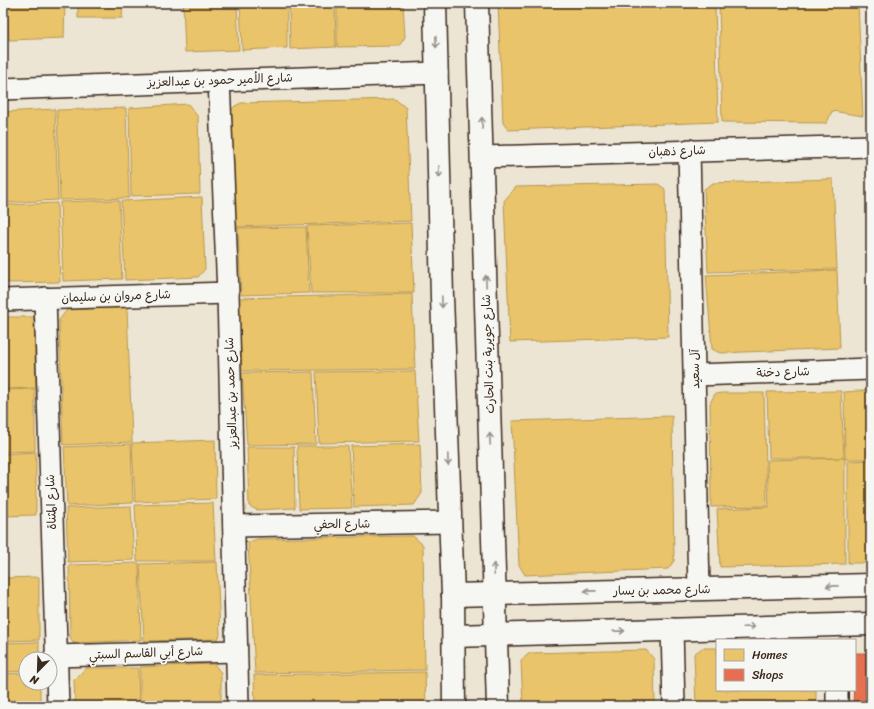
<svg xmlns="http://www.w3.org/2000/svg" width="874" height="709" viewBox="0 0 874 709" font-family="Sriracha,'Playpen Sans Arabic',sans-serif">
<rect width="100%" height="100%" fill="#ece5d3"/>
<filter id="ink" filterUnits="userSpaceOnUse"><feTurbulence type="fractalNoise" baseFrequency=".025" numOctaves="2"/><feDisplacementMap in="SourceGraphic" scale="8" xChannelSelector="R" yChannelSelector="G"/><feConvolveMatrix kernelMatrix="1 2 1 2 8 2 1 2 1" color-interpolation-filters="sRGB"/></filter>
<g filter="url(#ink)">
<g fill="#e9c46a" stroke="#b59653">
<polygon points="7,3 65,3 64,38 9,40"/>
<polygon points="78,3 123,3 122,18 78,18"/>
<polygon points="183,3 237,3 239,50 185,52"/>
<polygon points="240,3 287,3 287,48 242,50"/>
<polygon points="289,3 335,3 336,47 290,49"/>
<polygon points="337,3 403,3 405,37 399,46 337,47"/>
<polygon points="498,3 715,3 718,122 508,130 503,123"/>
<polygon points="719,3 858,3 863,116 832,111 827,123 722,122"/>
<polygon points="395,99 406,108 411,221 235,227 229,112 235,106 241,103"/>
<polygon points="188,104 198,117 200,194 131,196 129,108"/>
<polygon points="126,108 129,198 60,200 57,110"/>
<polygon points="55,109 58,200 3,203 3,112"/>
<polygon points="833,179 837,269 708,272 704,189 713,183"/>
<polygon points="658,184 665,189 668,337 510,342 504,201 516,187"/>
<polygon points="202,197 205,269 198,277 125,280 121,201"/>
<polygon points="119,200 122,279 63,281 60,202"/>
<polygon points="57,203 60,282 3,283 3,205"/>
<polygon points="411,223 414,293 311,293 307,226"/>
<polygon points="306,227 309,293 241,295 238,228"/>
<polygon points="837,270 840,348 720,353 712,349 706,275"/>
<polygon points="412,294 415,369 242,371 238,298"/>
<polygon points="127,307 132,442 63,445 59,320 67,310"/>
<polygon points="3,317 34,317 36,388 3,389"/>
<polygon points="415,371 419,441 319,443 316,372"/>
<polygon points="313,372 316,444 247,445 242,373"/>
<polygon points="35,389 35,451 3,452 3,390"/>
<polygon points="871,390 871,459 845,459 844,392"/>
<polygon points="841,391 844,458 769,458 767,392"/>
<polygon points="721,393 764,393 767,506 711,507 710,403 715,394"/>
<polygon points="672,416 674,561 668,569 525,575 519,565 512,421"/>
<polygon points="215,440 216,499 135,502 132,443"/>
<polygon points="131,444 133,503 67,506 64,447"/>
<polygon points="420,444 422,493 414,505 354,507 351,446"/>
<polygon points="297,446 348,446 352,508 299,509"/>
<polygon points="247,447 294,447 295,508 257,510 249,506"/>
<polygon points="36,452 36,515 3,516 3,454"/>
<polygon points="845,458 845,564 720,567 717,509 769,507 767,460"/>
<polygon points="871,460 871,563 848,563 848,461"/>
<polygon points="213,503 216,561 137,561 135,505"/>
<polygon points="131,506 134,560 68,562 66,508"/>
<polygon points="413,536 423,545 425,670 255,673 248,542 258,539"/>
<polygon points="217,562 220,635 218,639 144,641 140,564"/>
<polygon points="139,563 141,640 73,643 70,637 69,565"/>
<polygon points="39,577 39,640 3,641 3,578"/>
<polygon points="39,642 39,659 26,659 26,671 3,672 3,643"/>
<polygon points="702,648 717,648 717,690 816,690 816,706 696,706 694,654"/>
<polygon points="646,650 654,659 655,706 523,706 521,660 530,653"/>
<polygon points="214,664 221,673 221,706 140,706 140,667"/>
<polygon points="86,668 138,668 139,706 75,706 74,680"/>
<polygon points="425,672 426,706 255,706 254,675"/>
<polygon points="26,673 26,683 40,683 40,702 3,703 3,674"/>
</g>
<polygon fill="#e76f51" stroke="#b35a42" points="855,653 871,653 871,706 853,706"/>
<g fill="none" stroke-linecap="round" stroke-linejoin="round">
<g stroke="#3b2a1e" stroke-width="24">
<g id="street">
<polyline points="219,80 228,293 238,706"/>
<polyline points="3,89 437,73"/>
<polyline points="689,150 699,589"/>
<polyline points="483,157 871,146"/>
<polyline points="45,298 58,706"/>
<polyline points="3,300 228,293"/>
<polyline points="695,375 871,369"/>
<polyline points="234,526 450,522"/>
<polyline points="672,629 674,706"/>
<polyline points="55,656 236,651"/>
<polyline points="837,690 837,706"/>
</g>
</g>
<g stroke="#3b2a1e" stroke-width="25">
<g id="secondary">
<polyline points="435,3 442,297 453,595 454,706"/>
<polyline points="477,3 498,706"/>
<polyline points="453,595 871,585"/>
<polyline points="454,636 871,624"/>
</g>
</g>
<use href="#street" stroke="#f6f6f2" stroke-width="21"/>
<use href="#secondary" stroke="#f6f6f2" stroke-width="22"/>
</g>
<defs><path id="oneway-shaft" d="M-6 0H5M1.5-3L5.5 0L1.5 3" fill="none" stroke-width="1.6" stroke-linecap="round" stroke-linejoin="round"/></defs>
<g stroke="#989088">
<use href="#oneway-shaft" transform="translate(436 42) rotate(88)"/>
<use href="#oneway-shaft" transform="translate(482 123) rotate(-92)"/>
<use href="#oneway-shaft" transform="translate(439 172) rotate(89)"/>
<use href="#oneway-shaft" transform="translate(486 281) rotate(-92)"/>
<use href="#oneway-shaft" transform="translate(442 302) rotate(88)"/>
<use href="#oneway-shaft" transform="translate(490 439) rotate(-92)"/>
<use href="#oneway-shaft" transform="translate(448 460) rotate(88)"/>
<use href="#oneway-shaft" transform="translate(494 569) rotate(-92)"/>
<use href="#oneway-shaft" transform="translate(832 586) rotate(179)"/>
<use href="#oneway-shaft" transform="translate(590 591) rotate(179)"/>
<use href="#oneway-shaft" transform="translate(749 627) rotate(-2)"/>
<use href="#oneway-shaft" transform="translate(619 631) rotate(-2)"/>
</g>
</g>
<g text-anchor="middle" stroke-width="4" stroke-linejoin="round" paint-order="stroke">
<g font-size="12" fill="#3b2a1e" stroke="#f6f6f2">
<text transform="translate(220 80) rotate(-2)" y="4">شارع الأمير حمود بن عبدالعزيز</text>
<text transform="translate(677 151) rotate(-2)" y="4">شارع ذهبان</text>
<text transform="translate(116 296) rotate(-2)" y="4">شارع مروان بن سليمان</text>
<text transform="translate(488 354) rotate(-92)" y="4">شارع جويرية بنت الحارث</text>
<text transform="translate(695 369) rotate(-91)" y="4">آل سعيد</text>
<text transform="translate(783 372) rotate(-2)" y="4">شارع دخنة</text>
<text transform="translate(231 393) rotate(-92)" y="4">شارع حمد بن عبدالعزيز</text>
<text transform="translate(51 502) rotate(-92)" y="4">شارع المثناة</text>
<text transform="translate(342 524) rotate(-1)" y="4">شارع الحفي</text>
<text transform="translate(662 590) rotate(-1)" y="4">شارع محمد بن يسار</text>
<text transform="translate(146 653) rotate(-2)" y="4">شارع أبي القاسم السبتي</text>
</g>
</g>
<rect width="874" height="709" fill="none" stroke="#f6f6f2" stroke-width="16"/>
<rect x="8" y="8" width="858" height="693" fill="none" stroke="#3b2a1e" stroke-width="1.5" filter="url(#ink)"/>
<rect x="716" y="639" width="140" height="52" fill="#f6f6f2" stroke="#aba49d"/>
<rect x="724" y="649" width="20" height="12" fill="#e9c46a" stroke="#aba49d"/>
<text x="752" y="659" font-size="12" fill="#3b2a1e">Homes</text>
<rect x="724" y="669" width="20" height="12" fill="#e76f51" stroke="#aba49d"/>
<text x="752" y="679" font-size="12" fill="#3b2a1e">Shops</text>
<g transform="translate(38 671) rotate(203)"><circle r="19" fill="#f6f6f2" stroke="#aba49d"/>
<path d="M0-3L7 15L0 10L-7 15Z" fill="#3b2a1e"/>
<text y="-6" font-size="11" font-weight="bold" text-anchor="middle" fill="#3b2a1e">N</text>
</g>
</svg>
